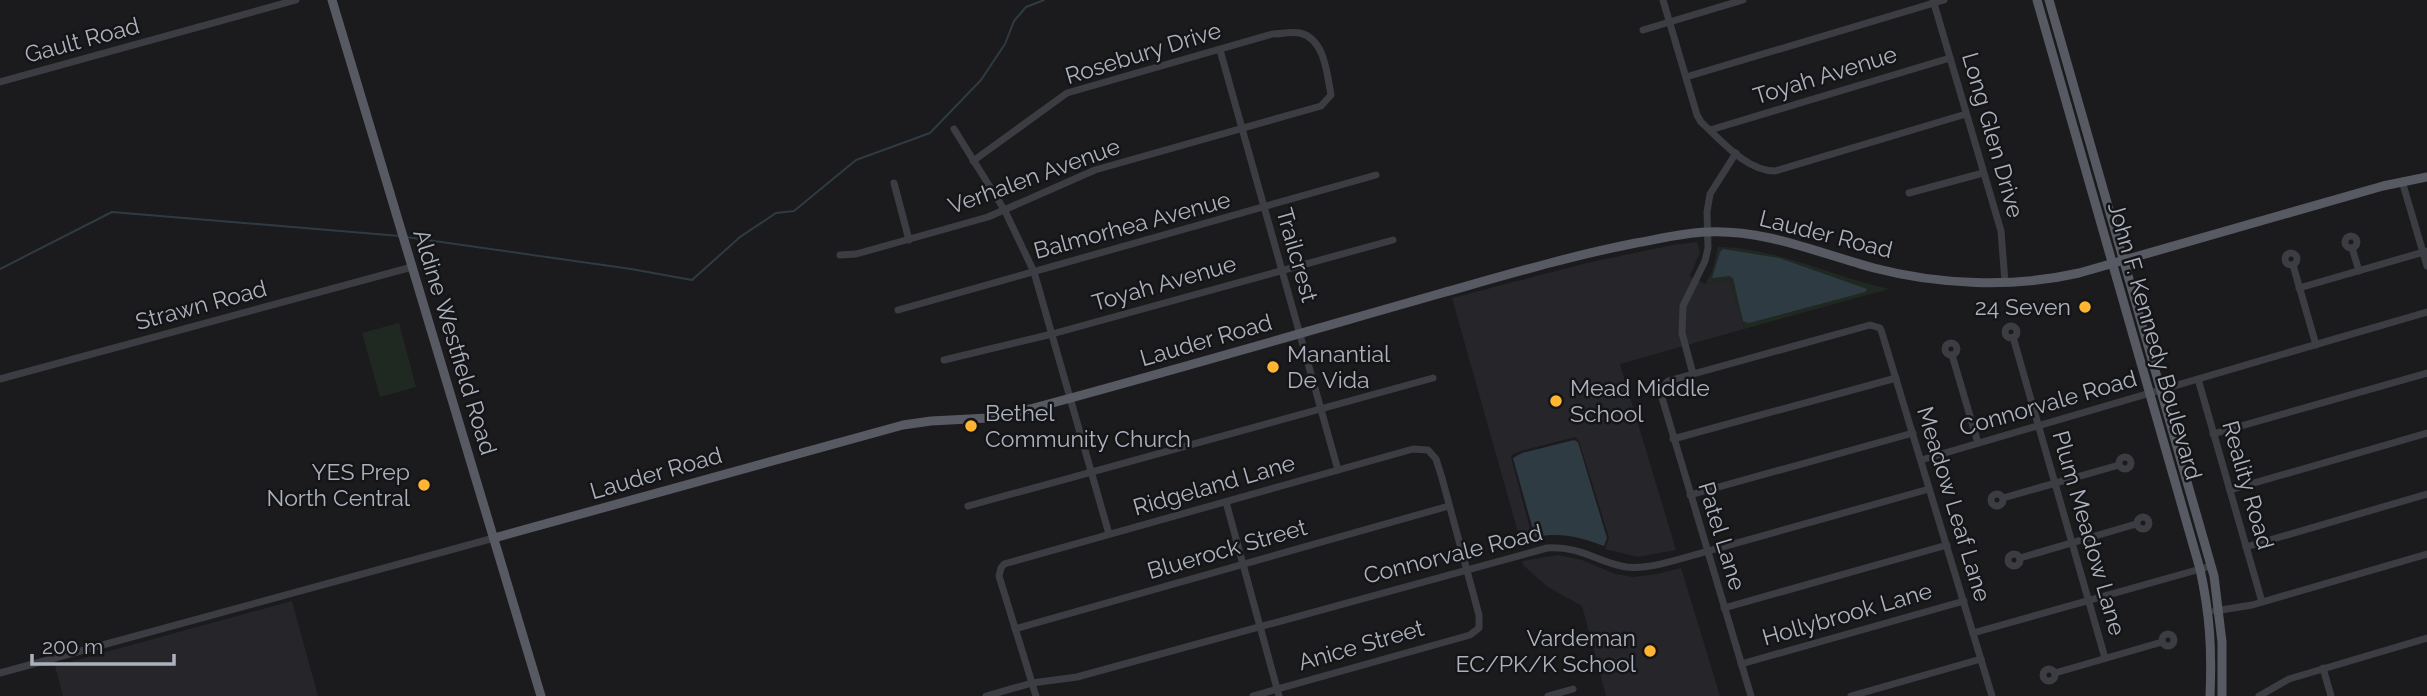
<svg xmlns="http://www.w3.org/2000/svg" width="2427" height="696" viewBox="0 0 2427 696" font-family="Raleway,sans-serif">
<rect width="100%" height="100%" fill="#1b1b1d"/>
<g fill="#26262a">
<polygon points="1697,242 1700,252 1690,276 1705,284 1730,279 1744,329 1620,364 1676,550 1638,557 1605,549 1609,538 1579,441 1575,437 1521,451 1513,454 1511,457 1533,540 1521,543 1452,298 1591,262 1673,245"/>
<polygon points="1558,555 1582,560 1615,574 1633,577 1657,574 1681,568 1720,696 1606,696 1582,606 1548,587 1524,566 1522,561"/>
<polygon points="292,601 318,696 63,696 55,666"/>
</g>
<g fill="#202921">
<path d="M1718 247C1778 248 1831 276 1889 289L1744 329 1730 279 1705 284 1712 272Z"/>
<polygon points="399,323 416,387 380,397 362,333"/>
</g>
<g fill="#2f3b43">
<polygon points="1723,249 1779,258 1867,289 1865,292 1749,323 1743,321 1733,278 1729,276 1712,278 1720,252"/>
<path d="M1574 440 1578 442 1607 538 1604 546C1580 537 1561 532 1535 537L1513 458 1522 453Z"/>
</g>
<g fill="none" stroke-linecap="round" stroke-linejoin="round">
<g stroke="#2f3b43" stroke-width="2">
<polyline points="406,237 631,269 692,280 740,237 776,213 794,211 856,160 930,133 981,80 1005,44 1014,21 1026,7 1044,0"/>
<polyline points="0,269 112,212 400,236"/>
</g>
<g stroke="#3b3d43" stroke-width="7">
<path d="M1663 0 1697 115 1701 122C1721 140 1746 171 1775 171L1966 114"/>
<polyline points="1933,0 2001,231 2005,282"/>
<polyline points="1643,30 1743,0"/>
<polyline points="1220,50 1338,470"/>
<polyline points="1686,77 1944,0"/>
<polyline points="0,82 296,0"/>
<polyline points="954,129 1005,211 1034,272 1109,534"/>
<polyline points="1710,130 1950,58"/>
<polyline points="2402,181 2427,266"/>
<polyline points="894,183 909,240"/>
<polyline points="1909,193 1983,173"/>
<circle cx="2351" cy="242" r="6"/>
<polyline points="2352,248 2359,271"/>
<circle cx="2291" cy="259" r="6"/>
<path d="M840 255 856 254 988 217 1095 170 1321 106 1331 95C1327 74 1325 39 1300 33 1292 31 1281 34 1272 34L1067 93 973 161"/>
<polyline points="2293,265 2316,345"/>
<polyline points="2299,288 2427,251"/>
<polyline points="898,310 1376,175"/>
<circle cx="2011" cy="332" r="6"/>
<polyline points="2013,337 2105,658"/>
<circle cx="1951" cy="349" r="6"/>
<polyline points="1952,355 1978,443"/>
<polyline points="944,360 1052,334 1393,240"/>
<polyline points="1693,374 1682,333 1683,306 1705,261 1708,248 1707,212 1710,194 1736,153"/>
<polyline points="0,379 412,267"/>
<polyline points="2198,379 2262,602"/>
<polyline points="2213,434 2427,373"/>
<polyline points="1673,439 1896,378"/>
<circle cx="2125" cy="463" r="6"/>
<polyline points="1921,460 2427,312"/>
<polyline points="2230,490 2427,433"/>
<circle cx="1997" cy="500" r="6"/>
<polyline points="1690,495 1913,433"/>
<polyline points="2003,498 2119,465"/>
<polyline points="1226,502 1279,696"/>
<polyline points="968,506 1433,378"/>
<circle cx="2143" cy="523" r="6"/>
<polyline points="2246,547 2427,494"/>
<circle cx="2014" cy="560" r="6"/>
<polyline points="2020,558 2136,524"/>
<polyline points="1724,608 1947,545"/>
<polyline points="2215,611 2252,605 2427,554"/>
<polyline points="1015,629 1449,506"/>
<polyline points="1973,633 2211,566"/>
<circle cx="2168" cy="640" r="6"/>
<polyline points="1741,664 1964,601"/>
<polyline points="2323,668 2331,696"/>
<circle cx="2049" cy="675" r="6"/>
<polyline points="0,673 494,538"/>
<polyline points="2055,673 2162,642"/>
<path d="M986 696 1032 683 1077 677 1547 548C1583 546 1596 562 1626 567 1644 569 1662 564 1680 559L1929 489"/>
<polyline points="1036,696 999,576 1001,568 1004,564 1413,449 1428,450 1436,459 1442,478 1479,615 1479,628 1470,635 1253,696"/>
<polyline points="1548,696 1573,689"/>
<polyline points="1751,696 1660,391 1668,381 1870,325 1880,328 1882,333 1992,696"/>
<polyline points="1851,696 1981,659"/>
<polyline points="2259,696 2289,679 2427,638"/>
</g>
<g stroke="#575a62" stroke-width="9">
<polyline points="332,0 541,696"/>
<path d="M2037 0 2200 569C2210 615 2212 649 2210 696"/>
<polyline points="2049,0 2214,576 2222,642 2222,696"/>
<path d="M494 538 903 425 931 421 988 418 1030 409C1168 372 1305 332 1442 293 1506 275 1570 256 1636 243 1659 239 1682 233 1706 232 1765 229 1818 253 1874 268 1939 285 2013 288 2079 273L2383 186 2427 177"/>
</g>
</g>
<g fill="#ffb531" stroke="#151518" stroke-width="2.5">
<circle cx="2085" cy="307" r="7"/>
<circle cx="1273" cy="367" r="7"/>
<circle cx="1556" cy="401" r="7"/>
<circle cx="971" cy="426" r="7"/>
<circle cx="424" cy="485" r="7"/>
<circle cx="1650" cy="651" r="7"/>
</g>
<g text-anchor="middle" stroke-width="5" stroke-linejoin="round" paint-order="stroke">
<g font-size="23" fill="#acb2bd" stroke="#151518">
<text transform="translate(82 40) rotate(-15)" y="8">Gault Road</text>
<text transform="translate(1143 53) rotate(-17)" y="8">Rosebury Drive</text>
<text transform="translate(1825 75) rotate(-17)" y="8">Toyah Avenue</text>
<text transform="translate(1993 135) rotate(74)" y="8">Long Glen Drive</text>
<text transform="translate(1034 176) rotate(-20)" y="8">Verhalen Avenue</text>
<text transform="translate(1132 225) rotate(-15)" y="8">Balmorhea Avenue</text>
<text transform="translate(1826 234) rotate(14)" y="8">Lauder Road</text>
<text transform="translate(1297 255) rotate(74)" y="8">Trailcrest</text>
<text transform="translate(1164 283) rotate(-16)" y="8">Toyah Avenue</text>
<text transform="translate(201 305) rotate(-15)" y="8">Strawn Road</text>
<text transform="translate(1206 340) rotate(-16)" y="8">Lauder Road</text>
<text transform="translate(2155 341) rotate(74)" y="8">John F. Kennedy Boulevard</text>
<text transform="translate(455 342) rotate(73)" y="8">Aldine Westfield Road</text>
<text transform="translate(2048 403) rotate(-16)" y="8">Connorvale Road</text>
<text transform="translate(656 473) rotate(-16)" y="8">Lauder Road</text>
<text transform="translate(1214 485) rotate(-16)" y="8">Ridgeland Lane</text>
<text transform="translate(2248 485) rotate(74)" y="8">Reality Road</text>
<text transform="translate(1954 504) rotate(73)" y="8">Meadow Leaf Lane</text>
<text transform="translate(2089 533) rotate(74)" y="8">Plum Meadow Lane</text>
<text transform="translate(1722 536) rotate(73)" y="8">Patel Lane</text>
<text transform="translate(1227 549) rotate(-16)" y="8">Bluerock Street</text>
<text transform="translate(1453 554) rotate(-14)" y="8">Connorvale Road</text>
<text transform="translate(1847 614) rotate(-16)" y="8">Hollybrook Lane</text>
<text transform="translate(1361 645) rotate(-16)" y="8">Anice Street</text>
</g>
<g font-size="23" fill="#acb2bd" stroke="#151518" text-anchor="end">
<text x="2071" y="315">24 Seven</text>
<text x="1287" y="362" text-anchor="start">Manantial<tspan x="1287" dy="26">De Vida</tspan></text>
<text x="1570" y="396" text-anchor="start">Mead Middle<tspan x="1570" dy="26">School</tspan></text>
<text x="985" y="421" text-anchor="start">Bethel<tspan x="985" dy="26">Community Church</tspan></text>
<text x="410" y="480">YES Prep<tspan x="410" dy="26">North Central</tspan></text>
<text x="1636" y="646">Vardeman<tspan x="1636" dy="26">EC/PK/K School</tspan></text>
</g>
</g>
<path d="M32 654v10h142v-10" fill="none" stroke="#acb2bd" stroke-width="3.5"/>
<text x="42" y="654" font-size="21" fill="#acb2bd" stroke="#151518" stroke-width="5" paint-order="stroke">200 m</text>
</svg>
